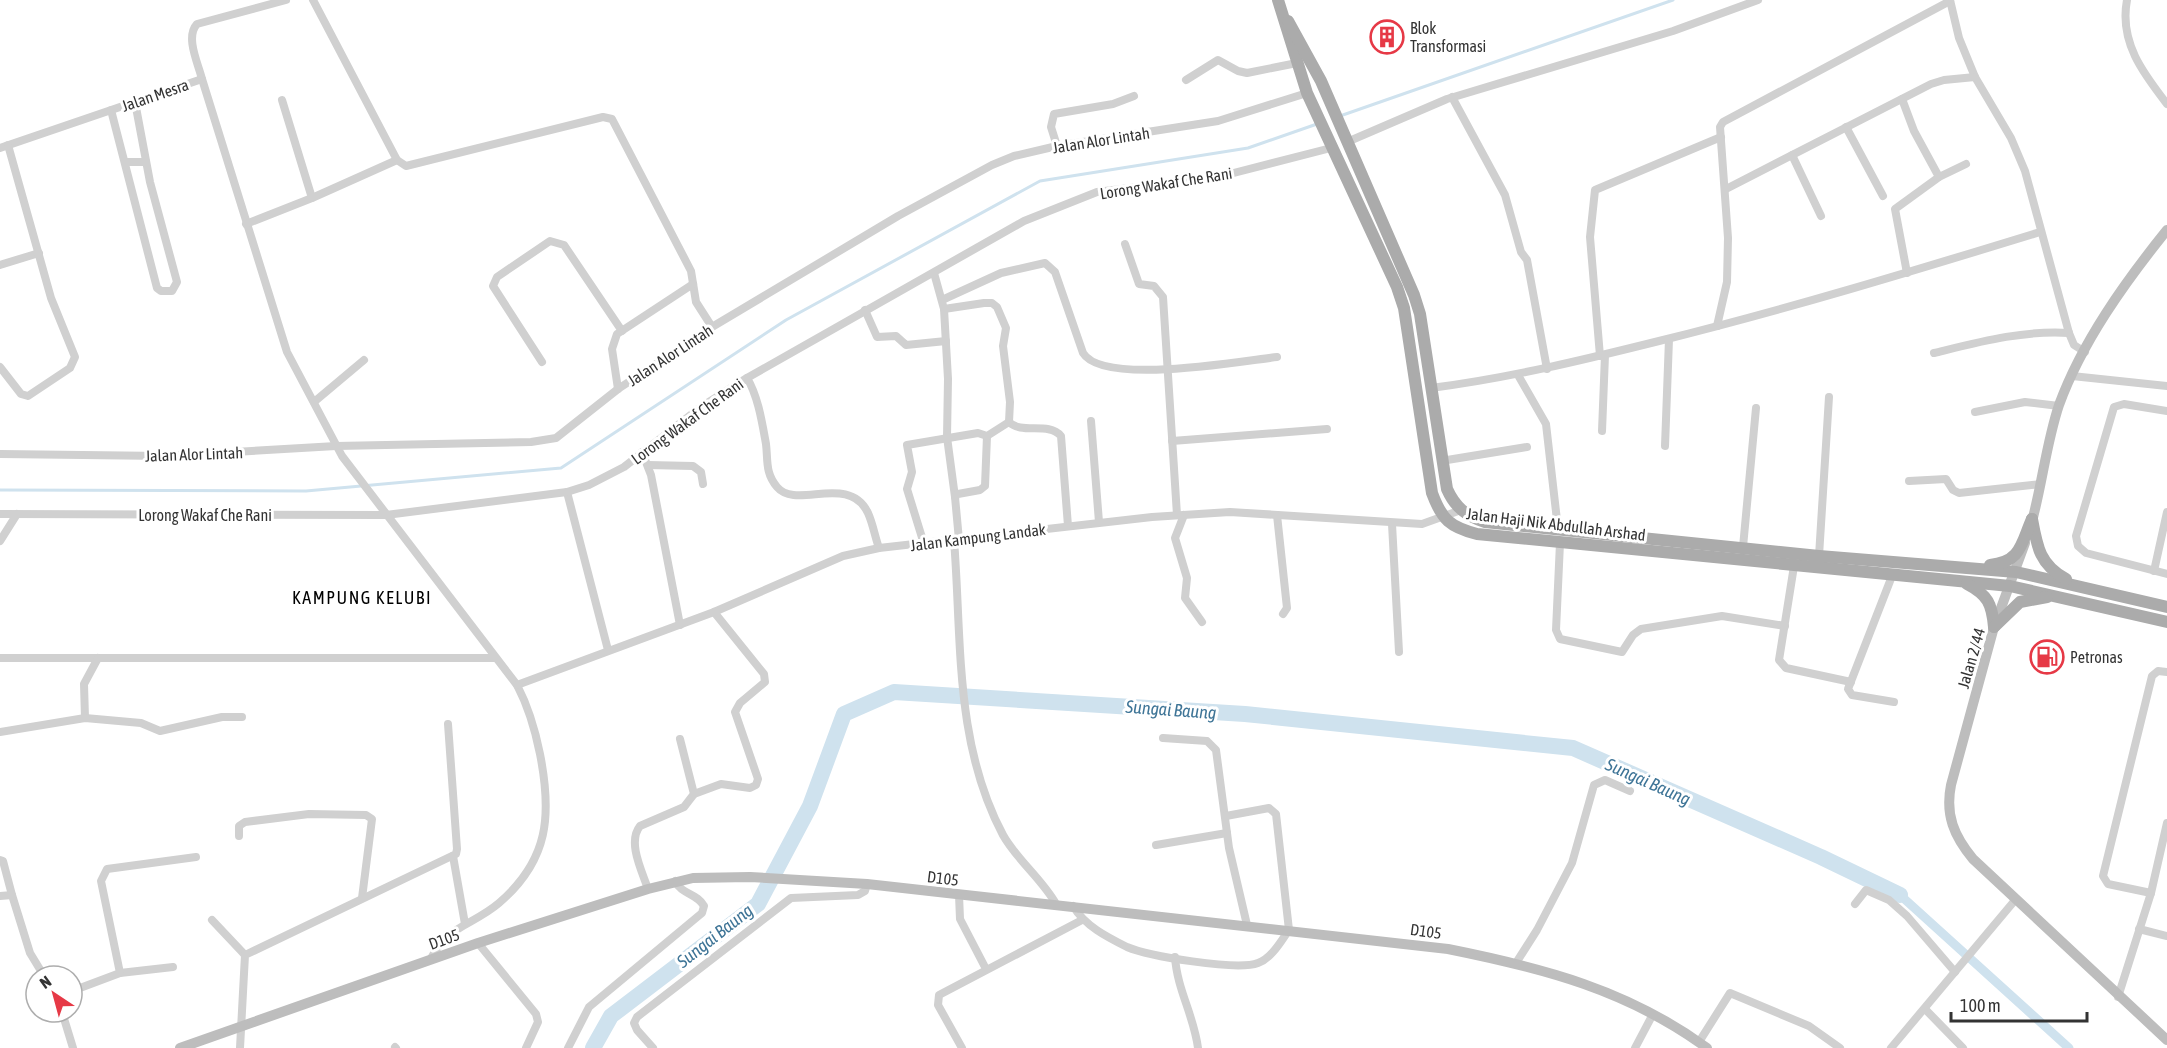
<svg xmlns="http://www.w3.org/2000/svg" width="2167" height="1048" viewBox="0 0 2167 1048" font-family="'Asap Condensed',sans-serif">
<rect width="100%" height="100%" fill="#fff"/>
<g fill="none" stroke-linecap="round" stroke-linejoin="round">
<g stroke="#cfe2ee" stroke-width="3">
<polyline points="1340,116 1673,0"/>
<polyline points="0,490 306,491 561,468 786,320 1040,181 1248,148 1317,124"/>
</g>
<polyline stroke="#cfe2ee" stroke-width="9" points="1900,895 2069,1048"/>
<polyline stroke="#cfe2ee" stroke-width="16" points="593,1048 611,1016 758,904 810,806 844,714 894,692 1245,714 1573,748 1821,857 1900,895"/>
<g stroke="#d0d0d0" stroke-width="8">
<polyline points="313,0 397,160 406,166 603,117 612,119 691,271 696,302 712,327"/>
<polyline points="1950,0 1959,38 1975,77 2011,138 2025,171 2069,333 2074,345 2085,352"/>
<path d="M2127 0C2119 42 2143 73 2167 104"/>
<path d="M202 79 287 352 342 456 517 685C529 708 535 729 540 754 552 815 549 860 499 903 472 926 449 924 430 960"/>
<polyline points="1186,80 1218,60 1238,71 1247,73 1297,63"/>
<polyline points="1452,97 1505,195 1521,252 1527,260 1547,369"/>
<polyline points="1902,99 1914,131 1939,177 1895,209 1907,273"/>
<polyline points="282,100 312,198"/>
<polyline points="111,110 157,288 161,291 172,291 177,282 150,182 135,102"/>
<polyline points="1846,127 1883,196"/>
<polyline points="1347,142 1447,99 1673,31 1758,0"/>
<polyline points="1057,146 1051,127 1054,114 1113,104 1134,96"/>
<path d="M0 148 202 79C198 63 185 37 197 24L286 0"/>
<polyline points="1792,155 1821,216"/>
<polyline points="126,162 146,162"/>
<polyline points="1939,177 1966,164"/>
<polyline points="1726,189 1931,84 1944,80 1975,77"/>
<polyline points="246,224 312,198 397,160"/>
<polyline points="1125,244 1139,284 1154,286 1163,297 1177,515"/>
<polyline points="0,265 39,253"/>
<path d="M934 273 944 309 984 303H992L997 307 1006 328 1003 346 1010 402 1009 422C1022 435 1048 421 1061 436L1068 526"/>
<path d="M942 300 1001 273 1045 263 1055 272 1083 353C1103 386 1241 361 1277 357"/>
<polyline points="944,309 948,379 947,437 955,497"/>
<polyline points="865,310 877,337 896,336 906,345 946,341"/>
<polyline points="1717,326 1727,282 1728,238 1720,127 1723,122 1950,1"/>
<path d="M1934 353C1979 342 2023 330 2069 333"/>
<polyline points="1600,356 1590,237 1595,190 1721,137"/>
<polyline points="542,362 493,286 497,277 550,241 564,245 622,331"/>
<polyline points="0,367 21,394 28,396 70,368 75,357 51,298 8,145"/>
<polyline points="1518,375 1546,424 1558,529"/>
<polyline points="2072,376 2167,386"/>
<path d="M747 378C758 396 762 422 766 444 768 460 765 473 777 487 796 510 849 473 868 513 873 524 875 537 879 548"/>
<path d="M1431 388C1509 378 1583 360 1659 341 1788 309 1913 271 2040 232"/>
<polyline points="618,389 612,349 617,334 693,284"/>
<polyline points="314,402 364,360"/>
<polyline points="2167,411 2124,404 2114,407 2076,536 2078,546 2086,553 2167,574"/>
<polyline points="1975,412 2025,402 2059,406"/>
<polyline points="1091,421 1099,522"/>
<polyline points="1602,431 1605,355"/>
<polyline points="1172,441 1327,429"/>
<polyline points="1665,446 1669,339"/>
<polyline points="642,452 651,475 680,625"/>
<polyline points="0,454 165,456 336,446 531,442 556,438 618,389 712,327 898,216 992,165 1014,156 1057,146 1218,121 1307,93"/>
<polyline points="1441,461 1527,447"/>
<polyline points="648,465 693,466 701,472 703,484"/>
<polyline points="1909,481 1946,479 1953,490 1959,493 2041,484"/>
<polyline points="567,492 608,650"/>
<polyline points="0,514 386,515 567,492 589,485 624,467 701,407 747,378 1024,221 1097,192 1218,177 1331,148"/>
<polyline points="1184,515 1175,538 1187,578 1185,598 1202,622"/>
<polyline points="1277,515 1287,608 1283,614"/>
<polyline points="1392,524 1399,652"/>
<path d="M954 540C962 640 954 743 1003 835 1017 860 1042 879 1056 904"/>
<polyline points="959,540 955,497 958,494 980,490 985,486 987,436"/>
<polyline points="0,541 17,514"/>
<polyline points="1560,543 1556,630 1560,639 1622,652 1633,635 1641,629 1722,616 1785,626"/>
<polyline points="924,544 907,489 912,472 907,445 978,433 987,436 1009,422"/>
<polyline points="1743,547 1756,408"/>
<polyline points="1819,556 1829,397"/>
<polyline points="1794,566 1779,660 1786,668 1851,682"/>
<polyline points="2154,571 2167,512"/>
<polyline points="1892,576 1848,689 1852,695 1894,702"/>
<polyline points="0,658 495,658"/>
<polyline points="517,685 714,612 843,556 879,548 1152,517 1230,512 1422,524 1461,510"/>
<polyline points="85,718 84,684 98,658"/>
<polyline points="0,732 85,718 141,723 160,731 222,717 242,717"/>
<polyline points="1163,738 1207,741 1216,750 1229,848 1247,925"/>
<polyline points="694,794 721,784 750,788 756,785 758,779 735,712 740,703 765,682 764,674 714,612"/>
<polyline points="239,836 239,826 245,822 309,814 366,815 372,819 362,898"/>
<polyline points="1156,845 1227,833"/>
<polyline points="453,856 465,924"/>
<polyline points="0,860 3,861 12,895 0,896"/>
<path d="M648 889C642 871 627 842 640 826L684 807 694 794 680 739"/>
<polyline points="2151,893 2108,884 2103,876 2152,676 2158,671 2167,672"/>
<polyline points="12,895 30,953 44,976"/>
<polyline points="959,895 960,919 986,969"/>
<polyline points="1855,904 1866,890 1889,900 1907,916 1955,972"/>
<path d="M1073 906C1085 926 1107 937 1127 947 1148 956 1237 971 1258 963 1272 958 1281 941 1289 930L1276 814 1269 808 1226 816"/>
<polyline points="212,920 245,955"/>
<polyline points="2139,929 2167,936"/>
<polyline points="478,943 536,1014 538,1022 526,1048"/>
<path d="M1175 957C1177 989 1194 1016 1198 1048"/>
<polyline points="1516,963 1537,930 1572,863 1594,785 1605,780 1630,791"/>
<polyline points="120,973 173,967"/>
<polyline points="72,991 120,973 101,881 107,869 196,857"/>
<polyline points="2118,997 2151,893 2167,823"/>
<polyline points="1925,1009 1963,1048"/>
<polyline points="62,1012 73,1048"/>
<polyline points="1699,1042 1730,993 1809,1026 1840,1048"/>
<polyline points="395,1047 396,1048"/>
<polyline points="240,1048 245,955 456,854 457,849 448,724"/>
<path d="M568 1048 589 1007 702 913 704 906C697 893 682 895 675 881"/>
<polyline points="653,1048 637,1030 634,1023 637,1017 791,898 858,895 865,891 867,884"/>
<polyline points="962,1048 938,1005 939,995 1082,920"/>
<polyline points="1635,1048 1653,1014"/>
<polyline points="1891,1048 2016,899"/>
</g>
<g stroke="#bdbdbd" stroke-width="10">
<path d="M2031 525C2042 486 2046 444 2059 405 2082 342 2125 282 2167 230"/>
<path d="M2025 543 1994 627 1951 785C1945 815 1954 836 1973 859L2167 1040"/>
<path d="M180 1048 478 943 648 889 693 878 750 877 867 884 1448 949C1543 968 1628 990 1707 1048"/>
</g>
<g stroke="#ababab" stroke-width="12">
<path d="M1278 0 1307 93 1397 287 1404 308 1432 493C1442 520 1450 527 1477 534L2010 586 2167 622"/>
<path d="M1288 21 1321 81 1414 295 1420 314 1447 489C1455 507 1466 516 1485 522L1819 556 2016 572 2167 607"/>
<path d="M2032 519C2037 547 2040 565 2066 579"/>
<path d="M1990 565C2021 562 2021 544 2032 519"/>
<path d="M1967 584C1988 595 1992 604 1994 627"/>
<polyline points="1994,627 2020,602 2047,597"/>
</g>
</g>
<defs>
<g id="building-ring" transform="scale(1.725)"><circle r="9.5" fill="#fff" stroke="#e63946" stroke-width="1.5"/><path d="M-4-6H4V6H1V3H-1V6H-4ZM-2.5-4.3h1.7v1.8h-1.7ZM.8-4.3h1.7v1.8H.8ZM-2.5-1h1.7V.8h-1.7ZM.8-1h1.7V.8H.8Z" fill="#e63946"/></g>
<g id="fuel-ring" transform="scale(1.725)"><circle r="9.5" fill="#fff" stroke="#e63946" stroke-width="1.5"/><path d="M-5.5-6h7V0h2V4h1.3V-2.5L3-4.5l.8-.8L6-3V5H2.5V1h-1V6h-7ZM-4.2-4.7v3.2H.2V-4.7Z" fill="#e63946"/></g>
</defs>
<g fill-rule="evenodd">
<use href="#building-ring" x="1387" y="37"/>
<use href="#fuel-ring" x="2047" y="657"/>
</g>
<g text-anchor="middle" stroke-width="6" stroke-linejoin="round" paint-order="stroke">
<g font-size="16" fill="#333" stroke="#fff" text-anchor="start">
<text x="1410" y="34">Blok<tspan x="1410" dy="18">Transformasi</tspan></text>
<text x="2070" y="663">Petronas</text>
</g>
<g font-size="16" fill="#333" stroke="#fff">
<text transform="translate(155 95) rotate(-19)" y="6">Jalan Mesra</text>
<text transform="translate(1101 140) rotate(-9)" y="6">Jalan Alor Lintah</text>
<text transform="translate(1166 183) rotate(-9)" y="6">Lorong Wakaf Che Rani</text>
<text transform="translate(670 355) rotate(-33)" y="6">Jalan Alor Lintah</text>
<text transform="translate(687 421) rotate(-36)" y="6">Lorong Wakaf Che Rani</text>
<text transform="translate(194 454) rotate(-2)" y="6">Jalan Alor Lintah</text>
<text x="205" y="521">Lorong Wakaf Che Rani</text>
<text transform="translate(1556 524) rotate(7)" y="6">Jalan Haji Nik Abdullah Arshad</text>
<text transform="translate(978 537) rotate(-7)" y="6">Jalan Kampung Landak</text>
<text transform="translate(1971 658) rotate(-74)" y="6">Jalan 2/44</text>
<text transform="translate(943 878) rotate(7)" y="6">D105</text>
<text transform="translate(1426 931) rotate(8)" y="6">D105</text>
<text transform="translate(444 939) rotate(-20)" y="6">D105</text>
</g>
<g font-size="18" letter-spacing="1.5" fill="#000" stroke="#fff">
<text x="362" y="604">KAMPUNG KELUBI</text>
</g>
<g font-size="18" font-style="italic" fill="#3f7597" stroke="#fff">
<text transform="translate(1171 710) rotate(4)" y="6">Sungai Baung</text>
<text transform="translate(1648 782) rotate(24)" y="6">Sungai Baung</text>
<text transform="translate(715 936) rotate(-38)" y="6">Sungai Baung</text>
</g>
</g>
<g transform="translate(54 994) rotate(324)"><circle r="28" fill="#ffffff" stroke="#adadad" stroke-width="1.5"/>
<path d="M0-4.5L10 22L0 15L-10 22Z" fill="#e63946"/>
<text y="-9" font-size="16" font-weight="bold" text-anchor="middle" fill="#333333">N</text>
</g>
<path d="M1951 1012v9h136v-9" fill="none" stroke="#333333" stroke-width="3"/>
<text x="1960" y="1012" font-size="18" fill="#333333" stroke="#ffffff" stroke-width="4.5" paint-order="stroke">100 m</text>
</svg>
